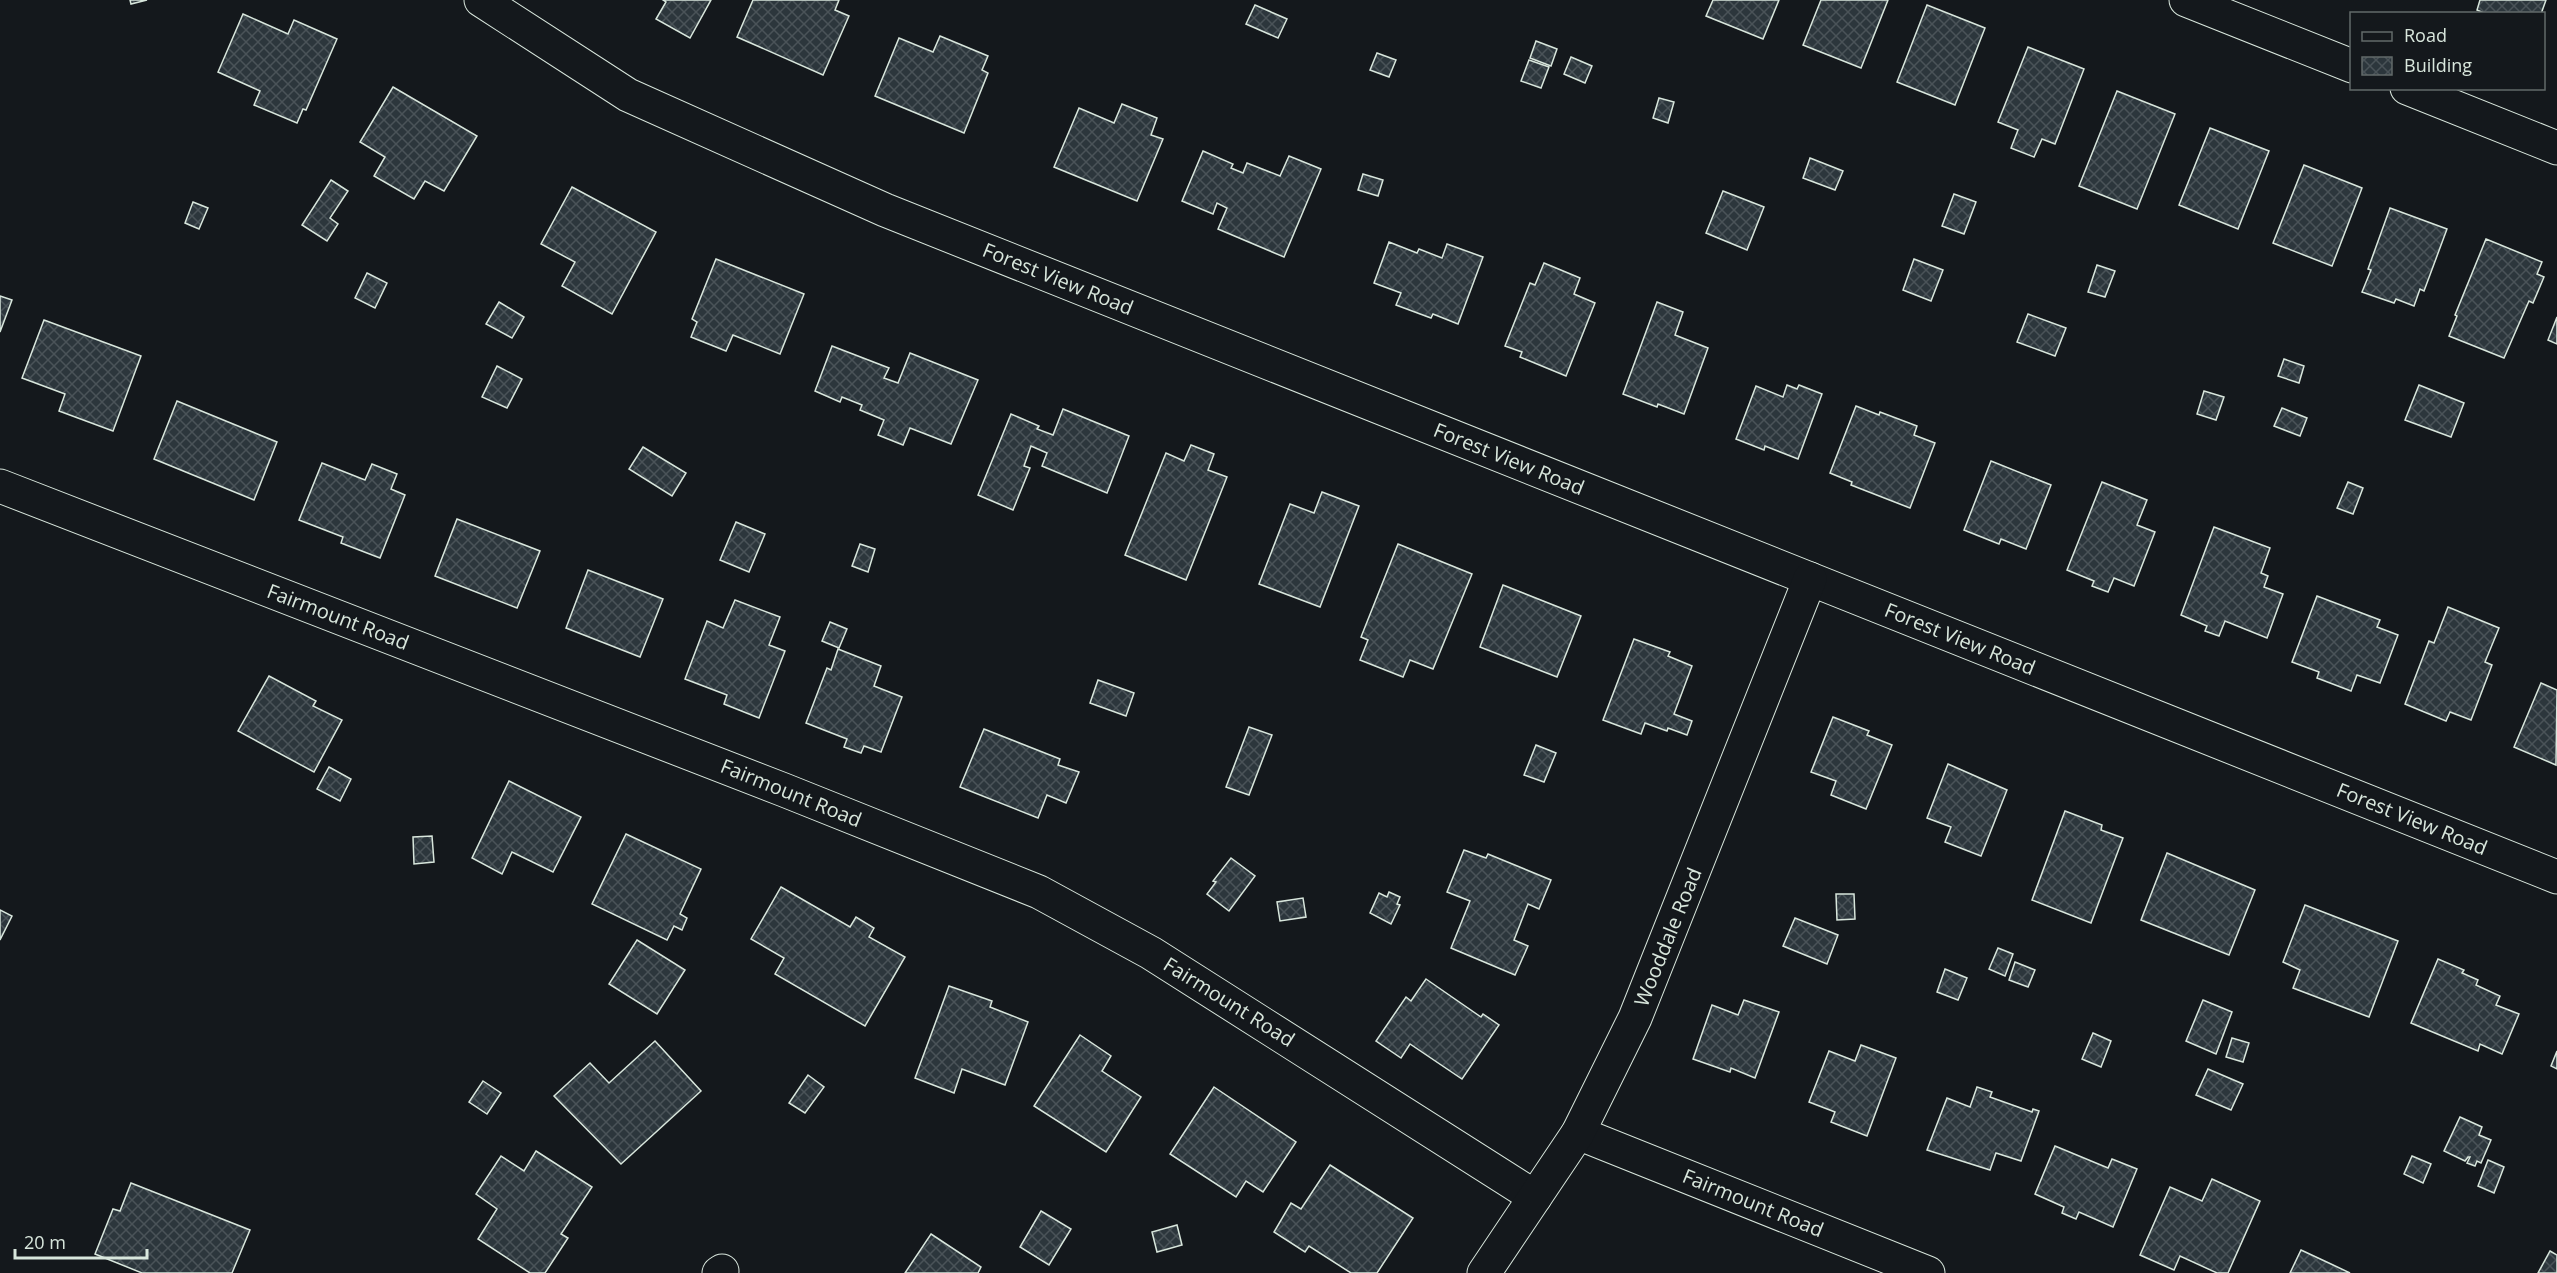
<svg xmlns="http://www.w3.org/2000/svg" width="2557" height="1273" viewBox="0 0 2557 1273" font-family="'Open Sans',sans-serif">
<defs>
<pattern id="building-cross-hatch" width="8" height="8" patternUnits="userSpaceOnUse" patternTransform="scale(1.5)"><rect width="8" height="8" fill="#2c363c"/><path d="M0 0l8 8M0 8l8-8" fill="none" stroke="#4a5358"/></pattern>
</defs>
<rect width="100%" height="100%" fill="#14181c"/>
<g fill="url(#building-cross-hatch)" stroke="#d8e6dc" stroke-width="1.5">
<polygon points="130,0 147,0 131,4"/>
<polygon points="663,0 711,0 690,38 656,19 666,2"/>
<polygon points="753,0 839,0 835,10 849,16 823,75 737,37"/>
<polygon points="1713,0 1779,0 1763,39 1706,16"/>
<polygon points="1821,0 1888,0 1861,68 1803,45"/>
<polygon points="2480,0 2546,0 2541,14 2486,14 2477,10"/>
<polygon points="1255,5 1287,19 1278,38 1246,24"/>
<polygon points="1927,5 1985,28 1955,105 1897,82"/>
<polygon points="243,14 288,34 294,20 337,39 306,110 303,109 297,123 254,105 260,91 218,72"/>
<polygon points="940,36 988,56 982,70 988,73 964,133 875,96 899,38 933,52"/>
<polygon points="1536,41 1557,49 1551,66 1530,58"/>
<polygon points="2028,47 2084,69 2055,144 2042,139 2034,157 2011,148 2018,130 1998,122"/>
<polygon points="1377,53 1396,60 1389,77 1370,70"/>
<polygon points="1571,57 1592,66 1585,83 1564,74"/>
<polygon points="1529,60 1549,67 1541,88 1521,81"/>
<polygon points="393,87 477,136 444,191 425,181 414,199 374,176 385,157 360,142"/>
<polygon points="2117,91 2175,114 2137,209 2079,186"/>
<polygon points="1659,98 1674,102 1668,123 1653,118"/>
<polygon points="1122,104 1157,118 1151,135 1163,139 1137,201 1054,167 1079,108 1114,123"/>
<polygon points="2210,128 2269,151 2238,229 2179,205"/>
<polygon points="1203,151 1233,164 1231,168 1243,173 1247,163 1280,176 1289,156 1321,169 1284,257 1218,229 1227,208 1217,203 1213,214 1182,201"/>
<polygon points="1810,158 1843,171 1835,190 1803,178"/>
<polygon points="2304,165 2362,188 2332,266 2273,243"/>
<polygon points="1363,174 1383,180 1378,196 1358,190"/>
<polygon points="331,180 348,191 330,218 338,224 327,241 302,225"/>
<polygon points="572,187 656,232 612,314 562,286 575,262 541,244"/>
<polygon points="1723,191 1764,207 1747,250 1706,233"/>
<polygon points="1954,194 1976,202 1964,234 1942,226"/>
<polygon points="193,202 208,208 199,229 185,223"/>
<polygon points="2390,208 2447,229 2424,291 2420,289 2414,306 2396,299 2394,303 2362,292 2371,270 2368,269"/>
<polygon points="2486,239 2542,262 2537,274 2544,277 2533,303 2529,301 2504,358 2449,336 2457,316 2455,315"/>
<polygon points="1389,242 1417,253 1419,249 1442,258 1447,244 1483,257 1458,324 1433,314 1431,318 1396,305 1401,293 1374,283"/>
<polygon points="716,259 804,294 780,354 733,335 726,351 691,337 697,322 692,319"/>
<polygon points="1914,259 1943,270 1931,301 1903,290"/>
<polygon points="1544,263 1580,278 1574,294 1595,303 1566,376 1520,357 1522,352 1505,346 1530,283 1535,285"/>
<polygon points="2097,265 2115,271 2105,297 2088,292"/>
<polygon points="367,273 387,283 375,308 355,298"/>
<polygon points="0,296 12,300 0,332"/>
<polygon points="499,302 524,317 512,338 486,324"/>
<polygon points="1657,302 1683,312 1675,335 1708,348 1684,414 1658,404 1657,407 1623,394"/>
<polygon points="2028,314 2066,328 2055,356 2017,342"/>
<polygon points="2557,317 2557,344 2548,340"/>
<polygon points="44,320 141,356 113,431 59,411 65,394 22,378"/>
<polygon points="832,346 889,368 884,378 898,383 910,353 978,380 951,444 910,428 903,445 878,435 884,420 860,410 862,405 842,397 840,402 815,391"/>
<polygon points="2284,359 2304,366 2299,383 2278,376"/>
<polygon points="497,366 522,379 507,408 482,397"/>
<polygon points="1787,385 1797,389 1799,385 1822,394 1798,459 1765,446 1764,450 1736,439 1756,386 1783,397"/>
<polygon points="2419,385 2464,403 2451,437 2405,420"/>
<polygon points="2204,391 2224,397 2216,420 2197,414"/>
<polygon points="177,401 277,442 254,500 154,459"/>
<polygon points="1856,406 1879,415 1880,412 1917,426 1914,435 1935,443 1910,508 1851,485 1852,482 1830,473"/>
<polygon points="2282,408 2307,418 2300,436 2274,426"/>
<polygon points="1063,409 1129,436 1107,493 1042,466 1047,453 1031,446 1024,466 1030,468 1013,510 978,495 1011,414 1039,426 1037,429 1053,435"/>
<polygon points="1191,445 1214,454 1208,470 1227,477 1186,580 1125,555 1166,453 1184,461"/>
<polygon points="643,447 686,473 672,496 629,469"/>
<polygon points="1991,461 2051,485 2026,549 2001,539 1999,544 1964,530"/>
<polygon points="322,463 365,480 372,464 397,474 391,489 405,495 380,558 341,543 343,537 299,520"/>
<polygon points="2102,482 2147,500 2137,525 2155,532 2134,586 2114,578 2108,592 2092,586 2094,581 2067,570"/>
<polygon points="2348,482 2363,488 2353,514 2337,508"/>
<polygon points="1322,492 1359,506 1320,607 1259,584 1290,504 1314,513"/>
<polygon points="457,519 540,551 517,608 435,576"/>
<polygon points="736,522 765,534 749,572 720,560"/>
<polygon points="2214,527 2270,548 2261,573 2268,576 2264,587 2283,594 2267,638 2225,621 2219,636 2205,631 2207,626 2181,615"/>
<polygon points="860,544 875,549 868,572 852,566"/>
<polygon points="1398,544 1472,574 1433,669 1410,660 1403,677 1360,660 1368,640 1361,637"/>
<polygon points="588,570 663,599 640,657 566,628"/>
<polygon points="1503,585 1581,616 1557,677 1480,647"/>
<polygon points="2317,596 2380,620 2377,627 2398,635 2380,683 2357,675 2351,691 2317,678 2319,672 2292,662"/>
<polygon points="735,600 780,617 769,645 785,651 759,718 724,704 727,695 685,679 707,621 723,628"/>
<polygon points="2448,607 2499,628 2485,662 2492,665 2471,720 2450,712 2446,721 2405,704 2429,641 2434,643"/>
<polygon points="830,622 847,629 839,648 822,641"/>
<polygon points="1634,639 1670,652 1668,656 1692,666 1674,714 1692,721 1687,735 1668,728 1667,731 1645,723 1641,734 1603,720"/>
<polygon points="838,649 881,666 874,686 902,697 881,752 864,746 861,753 844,747 847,739 806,723 827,668 831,670"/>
<polygon points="269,676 316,701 313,706 342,720 314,772 238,731"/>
<polygon points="1098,680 1134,693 1126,716 1090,703"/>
<polygon points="2541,683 2557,690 2556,765 2514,747"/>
<polygon points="1833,717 1869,731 1867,735 1892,745 1866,809 1831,795 1836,781 1811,772"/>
<polygon points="1249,727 1272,735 1249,795 1226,787"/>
<polygon points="984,729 1060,759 1058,765 1079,772 1066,803 1047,795 1038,818 960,787"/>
<polygon points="1536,745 1556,753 1544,782 1524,775"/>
<polygon points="1948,764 2007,790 1981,856 1945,842 1951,827 1927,818"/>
<polygon points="329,767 351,779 340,801 317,789"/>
<polygon points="509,781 581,817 553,872 512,852 502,874 472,858"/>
<polygon points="2065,811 2102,825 2101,830 2123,838 2091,923 2032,900"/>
<polygon points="626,834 701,869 680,914 687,918 682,930 674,926 667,940 592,904"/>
<polygon points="432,836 434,862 414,864 413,837"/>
<polygon points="1464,850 1486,858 1488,854 1551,880 1539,909 1528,904 1514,940 1528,946 1515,975 1451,948 1470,901 1447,892"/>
<polygon points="2167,853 2255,890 2229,955 2141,920"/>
<polygon points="1231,858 1255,876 1229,911 1207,894 1216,882 1213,881"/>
<polygon points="781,887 850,927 856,917 874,928 869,937 905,957 865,1026 775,974 784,958 751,939"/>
<polygon points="1389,892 1400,897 1397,904 1400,905 1391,924 1370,913 1379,893 1387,897"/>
<polygon points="1836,894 1854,894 1855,919 1837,920"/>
<polygon points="1303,898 1306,917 1280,921 1277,902"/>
<polygon points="2305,905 2398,941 2369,1017 2293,988 2300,970 2283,962"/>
<polygon points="0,910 12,916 0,940"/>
<polygon points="1795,918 1838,935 1827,964 1783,946"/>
<polygon points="637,940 685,970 657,1014 609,984"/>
<polygon points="1998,948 2013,954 2005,976 1989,969"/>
<polygon points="2438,959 2464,970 2462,973 2478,980 2476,985 2500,996 2496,1005 2519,1014 2502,1054 2480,1044 2478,1051 2411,1023"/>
<polygon points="2015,962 2035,970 2028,987 2009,980"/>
<polygon points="1945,969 1967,978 1958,1000 1937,992"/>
<polygon points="1426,979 1481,1017 1483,1014 1499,1025 1462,1079 1410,1044 1401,1058 1376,1041 1406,997 1411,1001"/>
<polygon points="949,986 992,1001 990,1007 1028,1022 1005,1085 962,1069 954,1093 915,1078"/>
<polygon points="1744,1000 1779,1012 1755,1078 1731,1068 1730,1072 1693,1059 1712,1005 1738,1015"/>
<polygon points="2203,1000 2232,1012 2216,1054 2186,1041"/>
<polygon points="2093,1033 2111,1041 2101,1067 2082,1059"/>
<polygon points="1080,1035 1111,1056 1102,1071 1141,1097 1106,1152 1034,1106"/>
<polygon points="2232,1038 2249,1043 2243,1062 2226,1057"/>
<polygon points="655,1041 701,1091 621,1164 554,1096 590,1063 609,1083"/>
<polygon points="1861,1045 1896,1058 1867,1136 1831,1122 1835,1112 1809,1102 1829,1051 1855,1061"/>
<polygon points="2557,1051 2557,1069 2551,1066"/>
<polygon points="2208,1069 2243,1084 2231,1110 2196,1095"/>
<polygon points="808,1075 824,1087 805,1113 789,1103"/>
<polygon points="483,1081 501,1093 487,1114 469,1102"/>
<polygon points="1214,1087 1296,1142 1263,1192 1246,1181 1236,1197 1170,1154"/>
<polygon points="1977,1087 1992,1092 1990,1097 2032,1112 2033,1109 2039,1111 2021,1161 1996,1153 1990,1170 1927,1150 1947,1098 1970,1107"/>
<polygon points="2460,1117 2482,1127 2479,1135 2491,1140 2481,1163 2477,1161 2475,1166 2467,1163 2470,1157 2468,1157 2465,1161 2444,1151"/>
<polygon points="2055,1146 2108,1168 2112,1159 2137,1169 2113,1227 2079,1212 2076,1219 2062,1213 2064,1207 2035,1194"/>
<polygon points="536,1151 592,1187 561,1234 568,1238 545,1273 530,1273 478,1239 497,1209 476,1194 501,1156 524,1171"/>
<polygon points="2412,1156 2431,1164 2423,1183 2404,1174"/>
<polygon points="2488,1160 2504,1167 2494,1193 2478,1186"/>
<polygon points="1330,1165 1413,1218 1377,1273 1351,1273 1309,1246 1305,1252 1274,1232 1291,1203 1301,1209"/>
<polygon points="2212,1179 2260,1201 2228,1273 2217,1273 2180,1256 2174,1270 2140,1255 2170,1187 2202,1201"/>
<polygon points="131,1183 250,1230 232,1273 142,1273 95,1254 113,1209 120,1211"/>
<polygon points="1041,1211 1071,1229 1049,1265 1020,1247"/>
<polygon points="1177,1225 1182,1245 1157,1252 1152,1232"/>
<polygon points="931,1234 981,1267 978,1273 905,1273"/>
<polygon points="2301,1250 2331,1264 2350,1273 2290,1273"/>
<polygon points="2550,1251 2557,1255 2557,1273 2538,1273"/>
</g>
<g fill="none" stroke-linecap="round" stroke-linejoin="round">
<g stroke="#d8e6dc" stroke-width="35">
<g id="minor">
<polyline points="481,0 628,95 885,210 2557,877"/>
<polyline points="2186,0 2352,66"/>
<polyline points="2407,88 2557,148"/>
<polyline points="0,486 784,790 1039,892 1151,953 1535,1197"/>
<polyline points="1578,1133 1928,1273"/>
<polyline points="719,1273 722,1271"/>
<polyline points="1484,1273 1578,1133 1635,1018 1810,579"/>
</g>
</g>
<use href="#minor" stroke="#14181c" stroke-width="33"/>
</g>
<g text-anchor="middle" stroke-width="4.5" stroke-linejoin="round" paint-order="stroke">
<g font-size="20" fill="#d8e6dc" stroke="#14181c">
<text transform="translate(1058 279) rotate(22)" y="7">Forest View Road</text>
<text transform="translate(1509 459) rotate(22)" y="7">Forest View Road</text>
<text transform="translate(338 617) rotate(21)" y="7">Fairmount Road</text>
<text transform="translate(1960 639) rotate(22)" y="7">Forest View Road</text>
<text transform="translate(791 793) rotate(22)" y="7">Fairmount Road</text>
<text transform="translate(2412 819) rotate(22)" y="7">Forest View Road</text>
<text transform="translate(1668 937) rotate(-68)" y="7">Wooddale Road</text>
<text transform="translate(1229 1002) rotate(32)" y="7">Fairmount Road</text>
<text transform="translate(1753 1203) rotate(22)" y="7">Fairmount Road</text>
</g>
</g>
<rect x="2350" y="12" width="195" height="78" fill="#14181c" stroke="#626a69" stroke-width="1.5"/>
<rect x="2362" y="32" width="30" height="9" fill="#14181c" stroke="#626a69" stroke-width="1.5"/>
<text x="2404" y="42" font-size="18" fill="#d8e6dc">Road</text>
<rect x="2362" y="57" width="30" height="18" fill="url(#building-cross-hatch)" stroke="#626a69" stroke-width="1.5"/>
<text x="2404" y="72" font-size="18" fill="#d8e6dc">Building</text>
<path d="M15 1249v9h132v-9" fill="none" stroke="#d8e6dc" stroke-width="3"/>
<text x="24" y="1249" font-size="18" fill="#d8e6dc" stroke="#14181c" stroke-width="4.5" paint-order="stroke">20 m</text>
</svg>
